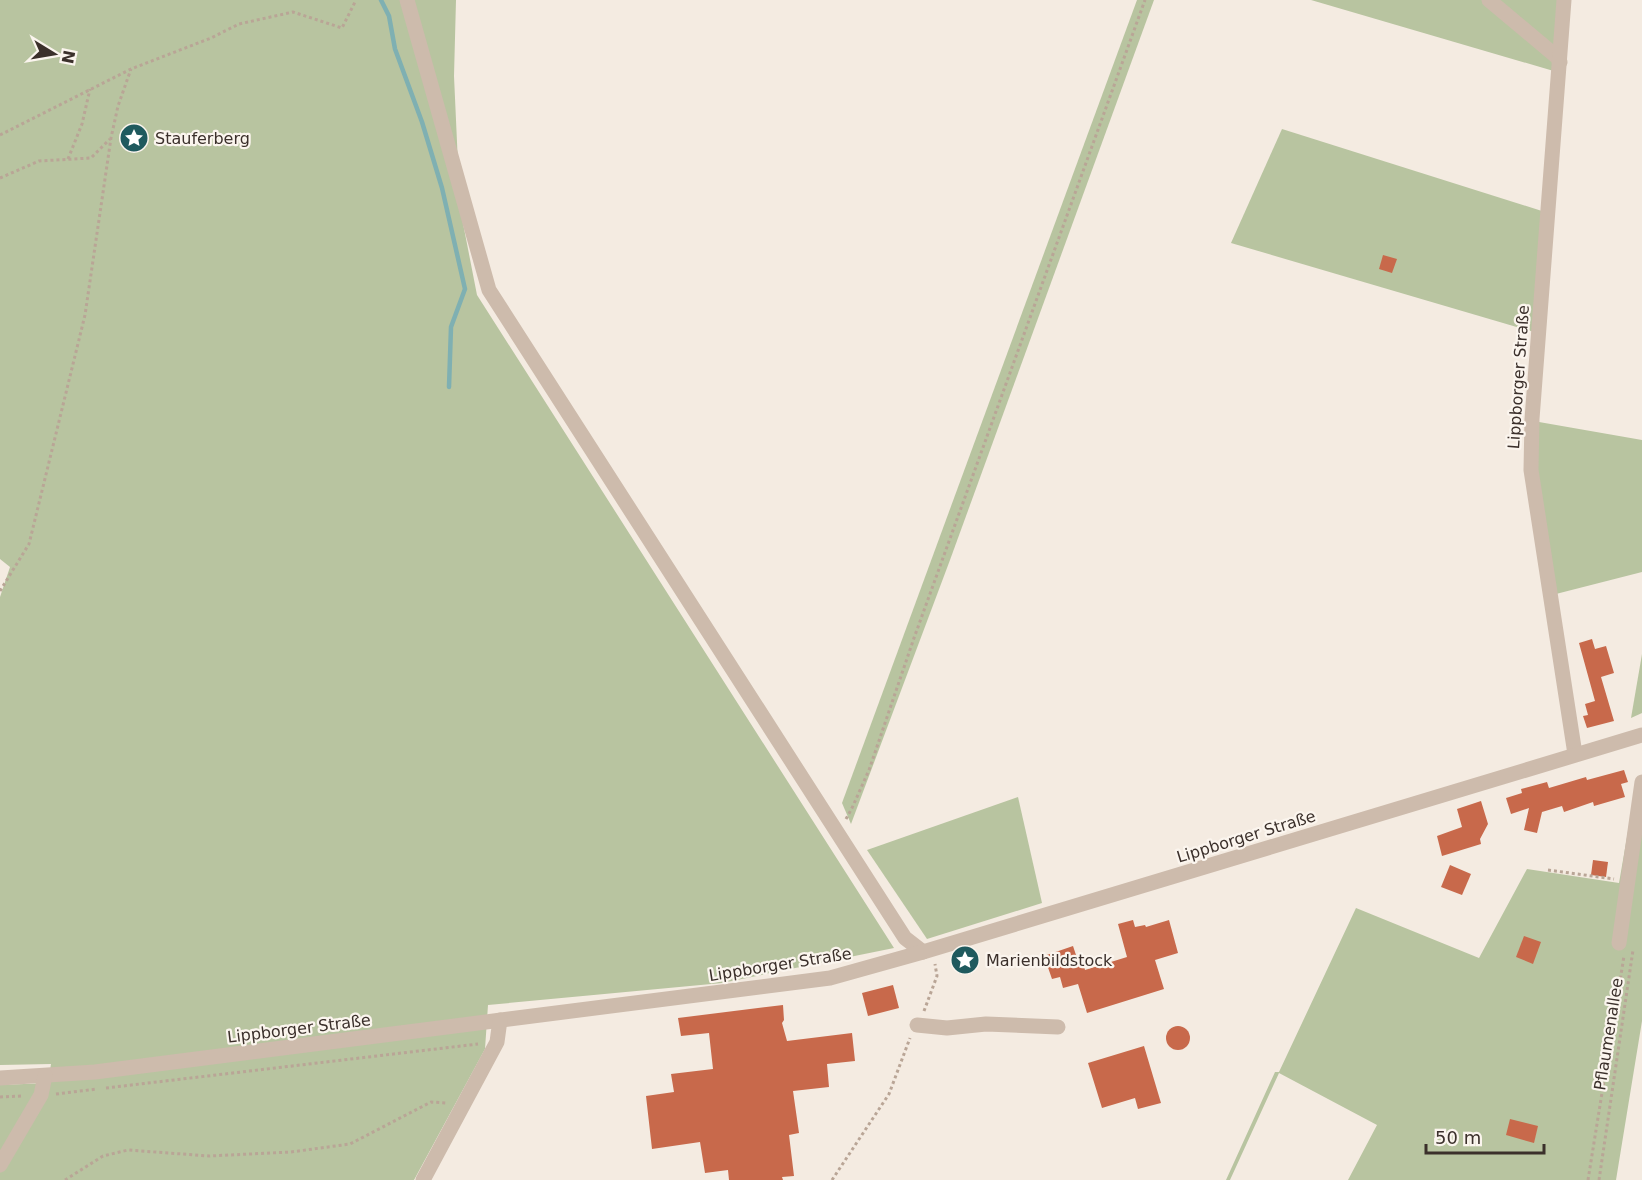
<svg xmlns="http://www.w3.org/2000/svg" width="1642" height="1180" viewBox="0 0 1642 1180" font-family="'DejaVu Sans',sans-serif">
<rect width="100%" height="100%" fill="#f4ebe1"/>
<g fill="#b8c4a0">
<polygon points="0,0 456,0 454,76 460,208 477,295 894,948 722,983 488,1005 485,1049 414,1180 0,1180 0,1085 48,1083 51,1064 0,1065 0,597 10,567 0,559"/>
<polygon points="1137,0 1154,0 950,560 851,824 842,803"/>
<polygon points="1311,0 1561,0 1557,72"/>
<polygon points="1282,129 1545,212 1534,332 1231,243"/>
<polygon points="1539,422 1642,440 1642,572 1552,595 1534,471"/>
<polygon points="1642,654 1642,713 1631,718"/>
<polygon points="1018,797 1042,903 927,939 867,850"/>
<polygon points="1631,814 1642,818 1642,1021 1616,1180 1348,1180 1377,1125 1279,1073 1230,1180 1226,1180 1275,1072 1279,1072 1356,908 1479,958 1527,869 1619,883"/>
</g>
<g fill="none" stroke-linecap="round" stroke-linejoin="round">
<polyline stroke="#7fb0b2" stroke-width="4.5" points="381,0 389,16 395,49 422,122 442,188 465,289 451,327 449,387"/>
</g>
<g fill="#c8694b">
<polygon points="1383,255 1397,259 1392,273 1379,269"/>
<polygon points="1592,639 1595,649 1606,646 1614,673 1601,677 1614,721 1587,728 1583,716 1588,715 1585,704 1595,701 1579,643"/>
<polygon points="1624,770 1628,782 1621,784 1625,797 1594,806 1593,802 1564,812 1562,806 1542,812 1537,833 1524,830 1529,808 1511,814 1506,798 1522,793 1521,789 1547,782 1549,788 1586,777 1587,780"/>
<polygon points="1481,801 1488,824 1480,839 1481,844 1442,856 1437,836 1462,827 1457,809"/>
<polygon points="1593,860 1608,862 1606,877 1591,875"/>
<polygon points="1450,865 1471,874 1462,895 1441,887"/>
<polygon points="1133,920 1135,927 1145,925 1146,927 1169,920 1178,953 1155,960 1164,989 1087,1013 1078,984 1063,988 1060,977 1052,979 1044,956 1073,946 1077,958 1081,956 1085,970 1127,957 1118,924"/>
<polygon points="1524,936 1541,942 1533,964 1516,957"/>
<polygon points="893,985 899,1008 868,1016 862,993"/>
<polygon points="783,1005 784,1020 782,1023 787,1041 852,1033 855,1061 827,1064 829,1087 793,1091 799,1133 789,1135 794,1176 782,1177 783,1180 729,1180 728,1170 705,1173 700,1142 652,1149 646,1096 674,1092 671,1074 713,1069 709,1033 681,1036 678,1018"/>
<circle cx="1178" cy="1038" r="12"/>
<polygon points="1144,1046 1161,1103 1138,1109 1135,1098 1102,1108 1088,1063"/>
<polygon points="1510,1119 1538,1126 1534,1143 1506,1135"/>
</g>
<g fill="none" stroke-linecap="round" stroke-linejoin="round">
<g stroke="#b9a596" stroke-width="3" stroke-dasharray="3 3" stroke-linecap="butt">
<polyline points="0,135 131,69 211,38 239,24 293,12 342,28 356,0"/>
<polyline points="68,159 82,124 90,89"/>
<polyline points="0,178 39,161 91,158 110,139"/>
<polyline points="0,591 29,544 85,315 111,138 118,106 131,69"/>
<polyline points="846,819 852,808 869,770 914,638 1145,0"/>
<polyline points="1548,870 1614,879"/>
<polyline points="924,1011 937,976 935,964"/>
<polyline points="106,1088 478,1044"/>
<polyline points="56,1094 97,1089"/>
<polyline points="0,1097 22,1096"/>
<polyline points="65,1180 103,1156 128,1150 209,1156 291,1152 350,1144 431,1102 447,1103"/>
<polyline points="832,1180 889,1094 910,1038"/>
<polyline points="1588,1180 1624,956"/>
<polyline points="1599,1180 1633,950"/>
</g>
<g stroke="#cdbbac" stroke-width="15">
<polyline points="407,0 489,290 905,938 923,952"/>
<polyline points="1489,0 1557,57 1560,62"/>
<polyline points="1564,0 1532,419 1531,470 1575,754"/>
<polyline points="1619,943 1642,782"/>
<polyline points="917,1025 947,1028 986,1024 1058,1027"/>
<polyline points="0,1078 95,1072 830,978 923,952 1642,735"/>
<polyline points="0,1165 41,1095 45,1076"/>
<polyline points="423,1180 497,1042 500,1020"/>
</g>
</g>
<defs>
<g id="sight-disc" transform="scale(1.5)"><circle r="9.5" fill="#1f5a5e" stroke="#fbf5ee"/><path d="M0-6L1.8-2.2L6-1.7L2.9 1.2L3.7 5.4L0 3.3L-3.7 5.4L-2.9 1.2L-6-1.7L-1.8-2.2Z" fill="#fff"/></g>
</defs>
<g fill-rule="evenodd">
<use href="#sight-disc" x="134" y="138"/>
<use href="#sight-disc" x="965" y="960"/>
</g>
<g text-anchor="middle" stroke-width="4.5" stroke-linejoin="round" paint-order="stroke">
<g font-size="16" fill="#3b302b" stroke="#fbf5ee" text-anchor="start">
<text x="155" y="144">Stauferberg</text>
<text x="986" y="966">Marienbildstock</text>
</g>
<g font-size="16" fill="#3b302b" stroke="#fbf5ee">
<text transform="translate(1518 377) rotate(-86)" y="6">Lippborger Straße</text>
<text transform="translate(1246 836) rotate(-17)" y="6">Lippborger Straße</text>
<text transform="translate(780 964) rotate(-9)" y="6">Lippborger Straße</text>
<text transform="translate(299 1028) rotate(-7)" y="6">Lippborger Straße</text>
<text transform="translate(1608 1034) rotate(-81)" y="6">Pflaumenallee</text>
</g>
</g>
<g transform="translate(54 54) rotate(101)" stroke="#fbf5ee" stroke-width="4.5" paint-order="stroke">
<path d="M0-4.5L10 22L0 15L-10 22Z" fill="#3b302b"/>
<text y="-9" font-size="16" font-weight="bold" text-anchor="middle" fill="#3b302b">N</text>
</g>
<path d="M1426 1144v9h118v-9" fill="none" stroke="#3b302b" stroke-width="3"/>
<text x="1435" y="1144" font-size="18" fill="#3b302b" stroke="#fbf5ee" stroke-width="4.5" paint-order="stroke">50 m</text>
</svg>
